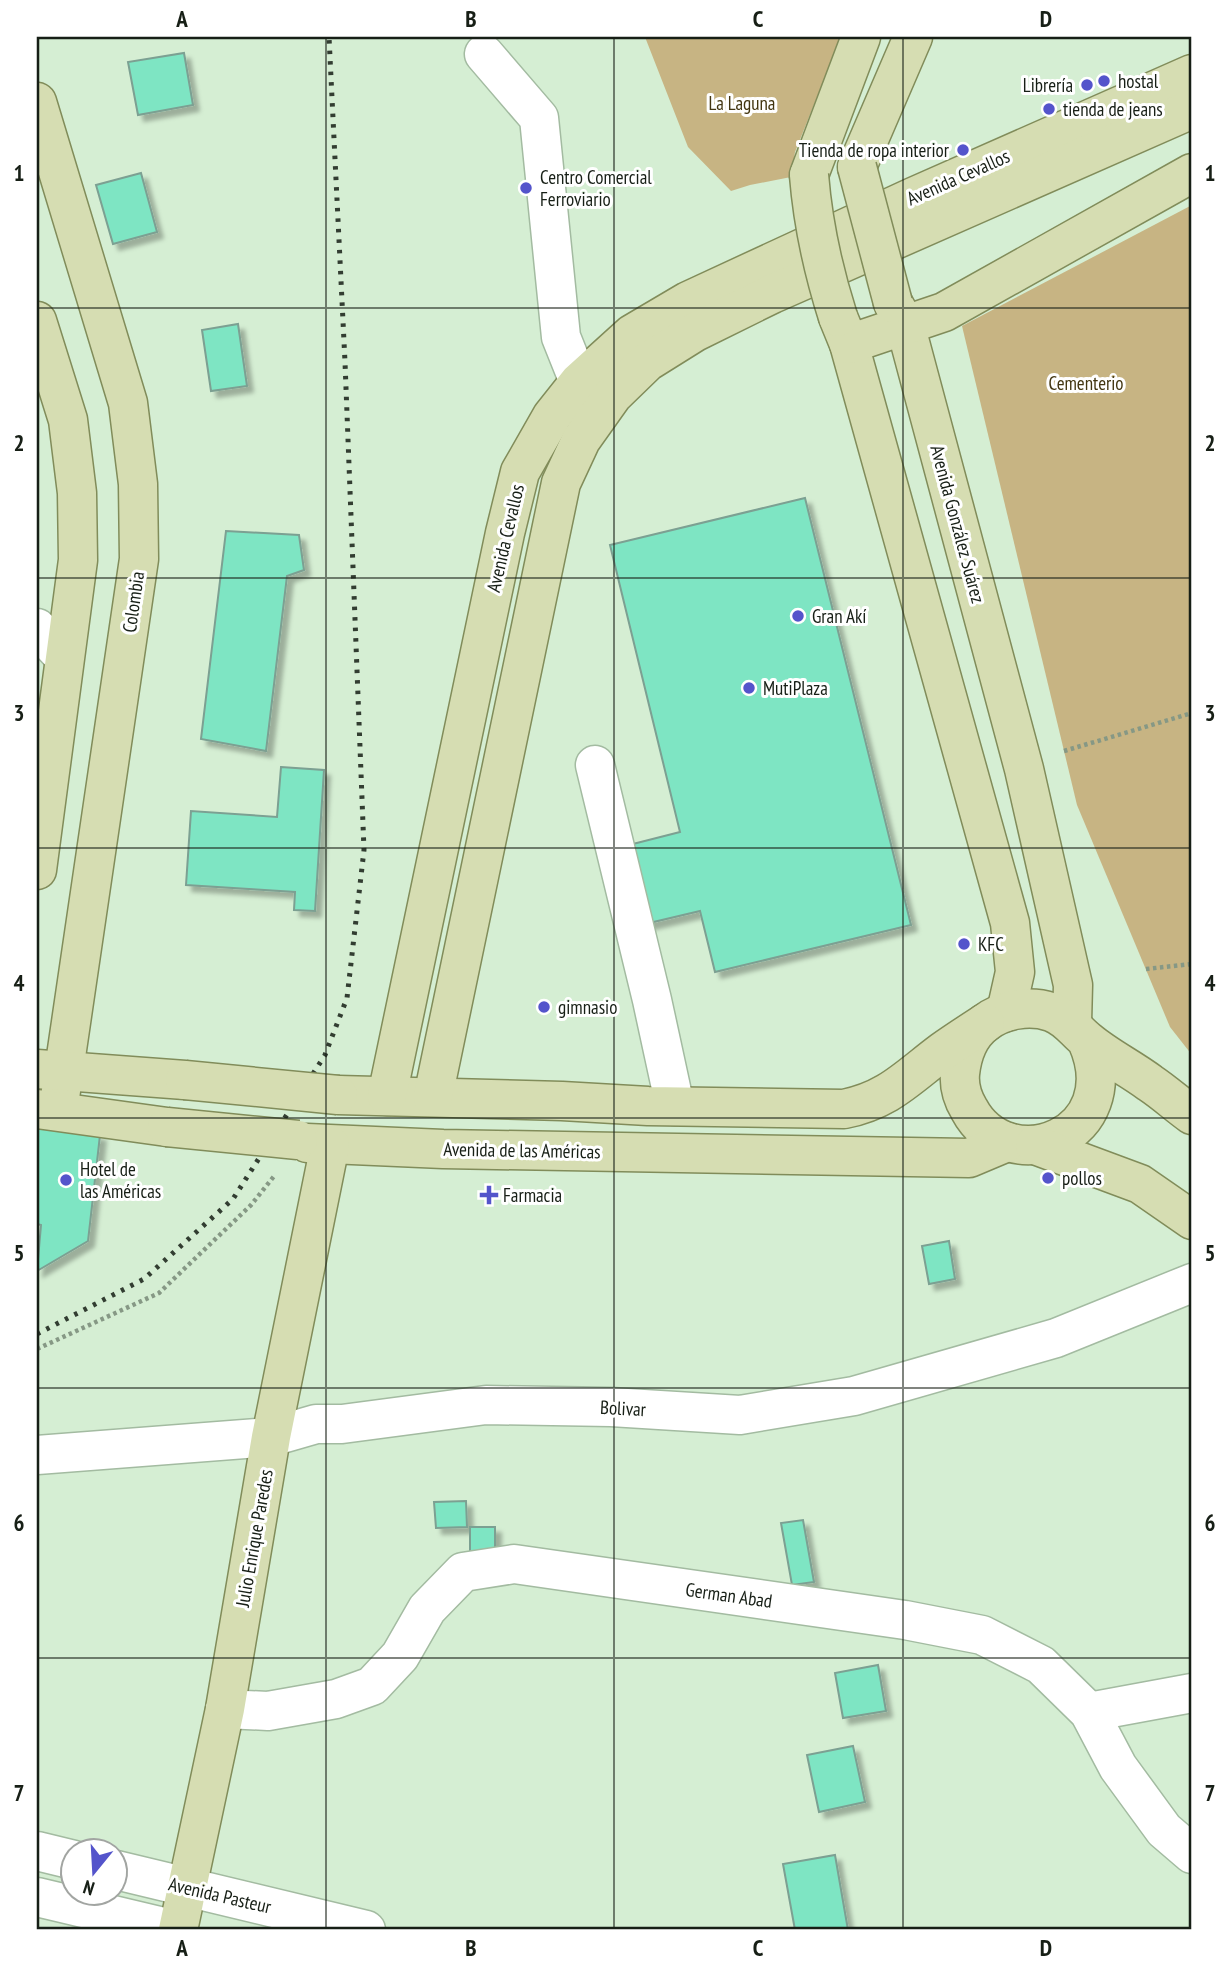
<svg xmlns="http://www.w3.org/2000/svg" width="1229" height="1967" viewBox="0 0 1229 1967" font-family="'PT Sans Narrow',sans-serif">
<defs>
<filter id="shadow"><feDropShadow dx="6" dy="6" stdDeviation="2" flood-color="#0004"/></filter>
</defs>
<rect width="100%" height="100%" fill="#d5eed3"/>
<g fill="#c7b483">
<polygon points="645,37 841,37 795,152 791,177 750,185 731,191 688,147"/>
<polygon points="1192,205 1192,1055 1170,1027 1077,805 962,326"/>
</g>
<g fill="#7ee5c3" stroke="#7ca092" stroke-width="2" filter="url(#shadow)">
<polygon points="184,53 193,105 138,115 128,62"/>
<polygon points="141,173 157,232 113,244 96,185"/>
<polygon points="238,324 247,386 211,391 202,330"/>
<polygon points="805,498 911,925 715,972 700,911 645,924 625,846 680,832 610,545"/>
<polygon points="226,531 299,535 304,570 287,576 266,751 201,739"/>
<polygon points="281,767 324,770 315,911 294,910 295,892 186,885 191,811 277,817"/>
<polygon points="37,1126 100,1135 88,1241 37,1271 41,1225 37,1224"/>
<polygon points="949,1241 955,1279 929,1284 922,1246"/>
<polygon points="466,1501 467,1527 436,1528 434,1502"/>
<polygon points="803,1520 814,1582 792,1585 781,1523"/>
<rect x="470" y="1527" width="25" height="28"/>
<polygon points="878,1665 886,1711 843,1718 835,1673"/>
<polygon points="853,1746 865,1802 819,1812 807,1755"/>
<polygon points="835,1855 848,1930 795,1930 783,1864"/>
</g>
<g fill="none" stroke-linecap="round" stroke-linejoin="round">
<g stroke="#a3bba1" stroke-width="41">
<g id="minor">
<polyline points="484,54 539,118 561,337 579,382"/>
<polyline points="37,628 64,657"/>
<polyline points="595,765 652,1000 675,1106"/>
<polyline points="37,1455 271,1437 316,1424 342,1424 486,1405 611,1407 740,1415 854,1396 1056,1338 1192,1283"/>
<polyline points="225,1709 268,1711 336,1699 372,1686 400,1656 427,1609 463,1572 514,1564 905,1620 982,1635 1041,1665 1089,1712 1118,1767 1164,1830 1192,1854"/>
<polyline points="1089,1712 1192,1693"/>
<polyline points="37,1851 74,1860"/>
<polyline points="116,1870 366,1930"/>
<polyline points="37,1897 176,1930"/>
</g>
</g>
<g stroke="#818c5a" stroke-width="41">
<g id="major">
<polyline points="37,102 128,403 138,484 139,559 58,1111"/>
<polyline points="857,167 913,37"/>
<polyline points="809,175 861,37"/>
<polyline points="893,303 905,324 1024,769 1073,985 1072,1023"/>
<polyline points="838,317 849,344 1010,923 1015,972 1006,1012"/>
<polyline points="37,321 68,420 77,493 78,560 37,870"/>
<polyline points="849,344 944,312 1192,173"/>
<path d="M1087 1041C1129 1136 1008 1182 969 1109 963 1099 959 1086 960 1074 962 1055 969 1035 985 1023 1003 1009 1030 1005 1051 1012 1068 1018 1075 1031 1088 1041 1107 1057 1130 1068 1150 1083 1165 1093 1178 1105 1192 1115"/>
<polyline points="37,1069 185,1080"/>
<path d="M338 1095 562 1101 648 1106 844 1109C889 1100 908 1077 943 1051 957 1041 971 1032 985 1023"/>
<polyline points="387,1096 505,533 520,472 552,416 579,382 632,334 688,301 913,197 1192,74"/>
<polyline points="433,1097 561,483 581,440 613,395 647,362 695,332 772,294 1192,109"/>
<polyline points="37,1109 167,1127"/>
<polyline points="307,1143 443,1149 969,1158 1007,1142"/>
<polyline points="1035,1145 1140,1184 1192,1220"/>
<polyline points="178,1930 225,1709 271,1437 330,1145"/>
</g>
</g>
<g stroke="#869885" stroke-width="4.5" stroke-dasharray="3.5 3.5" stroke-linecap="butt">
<polyline points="1064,751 1192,713"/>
<polyline points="1146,969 1192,964"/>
<polyline points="37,1349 159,1293 251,1205 275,1175"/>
</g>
<use href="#minor" stroke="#fff" stroke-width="38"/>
<use href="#major" stroke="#d6ddb2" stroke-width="38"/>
<polyline stroke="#323d31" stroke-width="5" stroke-dasharray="3.5 7" stroke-linecap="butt" points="37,1334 144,1279 233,1199 325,1055 347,998 364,850 345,362 329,37"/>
<g stroke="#818c5a" stroke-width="41" stroke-linecap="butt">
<g id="major-bridge">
<polyline points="857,167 893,303"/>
<path d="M809 175C813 225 823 270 838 317"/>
<polyline points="185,1080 338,1095"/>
<polyline points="167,1127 298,1140"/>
</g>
</g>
<use href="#major-bridge" stroke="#d6ddb2" stroke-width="38"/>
</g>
<path fill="none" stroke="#171f16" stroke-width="2" stroke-opacity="0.55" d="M326 37V1930M614 37V1930M903 37V1930M37 308H1192M37 578H1192M37 848H1192M37 1118H1192M37 1388H1192M37 1658H1192"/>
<g fill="#5454cb" stroke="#fff" stroke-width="2.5">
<circle cx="1104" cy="81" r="7"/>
<circle cx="1087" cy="85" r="7"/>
<circle cx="1049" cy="109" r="7"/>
<circle cx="963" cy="150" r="7"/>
<circle cx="526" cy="188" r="7"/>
<circle cx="798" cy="616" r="7"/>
<circle cx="749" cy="688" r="7"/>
<circle cx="964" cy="944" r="7"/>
<circle cx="544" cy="1007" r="7"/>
<circle cx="1048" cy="1178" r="7"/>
<circle cx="66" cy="1180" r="7"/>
<path d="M485.5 1184.5h7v7h7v7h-7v7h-7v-7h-7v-7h7z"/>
</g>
<g text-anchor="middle" stroke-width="6" stroke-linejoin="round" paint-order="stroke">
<g font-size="19" fill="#171f16" stroke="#fff" text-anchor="start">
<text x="1118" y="88">hostal</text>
<text x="1073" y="92" text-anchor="end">Librería</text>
<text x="1063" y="116">tienda de jeans</text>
<text x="949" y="157" text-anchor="end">Tienda de ropa interior</text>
<text x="540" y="184">Centro Comercial<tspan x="540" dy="22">Ferroviario</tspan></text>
<text x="812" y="623">Gran Akí</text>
<text x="763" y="695">MutiPlaza</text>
<text x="978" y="951">KFC</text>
<text x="558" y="1014">gimnasio</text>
<text x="80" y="1176">Hotel de<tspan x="80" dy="22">las Américas</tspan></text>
<text x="1062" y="1185">pollos</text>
<text x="503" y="1202">Farmacia</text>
</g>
<g font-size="19" fill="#423510" stroke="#fff">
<text x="742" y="110">La Laguna</text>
<text x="1086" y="390">Cementerio</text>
</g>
<g font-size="19" fill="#171f16" stroke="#fff">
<text transform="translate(958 177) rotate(-24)" y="7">Avenida Cevallos</text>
<text transform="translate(958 524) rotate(75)" y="7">Avenida González Suárez</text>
<text transform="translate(505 538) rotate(-77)" y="7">Avenida Cevallos</text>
<text transform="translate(133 602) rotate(-82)" y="7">Colombia</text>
<text transform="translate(522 1150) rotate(1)" y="7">Avenida de las Américas</text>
<text transform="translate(623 1408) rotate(3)" y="7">Bolivar</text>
<text transform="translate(254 1538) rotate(-80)" y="7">Julio Enrique Paredes</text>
<text transform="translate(729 1595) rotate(8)" y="7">German Abad</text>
<text transform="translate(220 1895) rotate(13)" y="7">Avenida Pasteur</text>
</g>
</g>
<rect width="1229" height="1967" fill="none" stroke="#ffffff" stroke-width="77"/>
<g transform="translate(94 1872) rotate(198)"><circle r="33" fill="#ffffff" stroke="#a2a5a2" stroke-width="2"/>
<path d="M0-5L12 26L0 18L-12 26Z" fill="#5454cb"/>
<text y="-10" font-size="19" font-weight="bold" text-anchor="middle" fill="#171f16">N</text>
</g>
<rect x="38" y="38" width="1152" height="1890" fill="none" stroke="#171f16" stroke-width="2.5"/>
<g font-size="23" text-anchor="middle" font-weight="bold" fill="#171f16">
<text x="182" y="27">A</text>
<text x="471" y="27">B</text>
<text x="758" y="27">C</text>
<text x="1046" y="27">D</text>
<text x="19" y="181">1</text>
<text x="1210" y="181">1</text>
<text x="19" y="451">2</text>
<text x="1210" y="451">2</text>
<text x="19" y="721">3</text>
<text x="1210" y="721">3</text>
<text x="19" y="991">4</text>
<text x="1210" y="991">4</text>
<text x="19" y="1261">5</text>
<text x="1210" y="1261">5</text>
<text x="19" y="1531">6</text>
<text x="1210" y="1531">6</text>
<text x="19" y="1801">7</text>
<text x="1210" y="1801">7</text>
<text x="182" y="1956">A</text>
<text x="471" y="1956">B</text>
<text x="758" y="1956">C</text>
<text x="1046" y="1956">D</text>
</g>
</svg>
